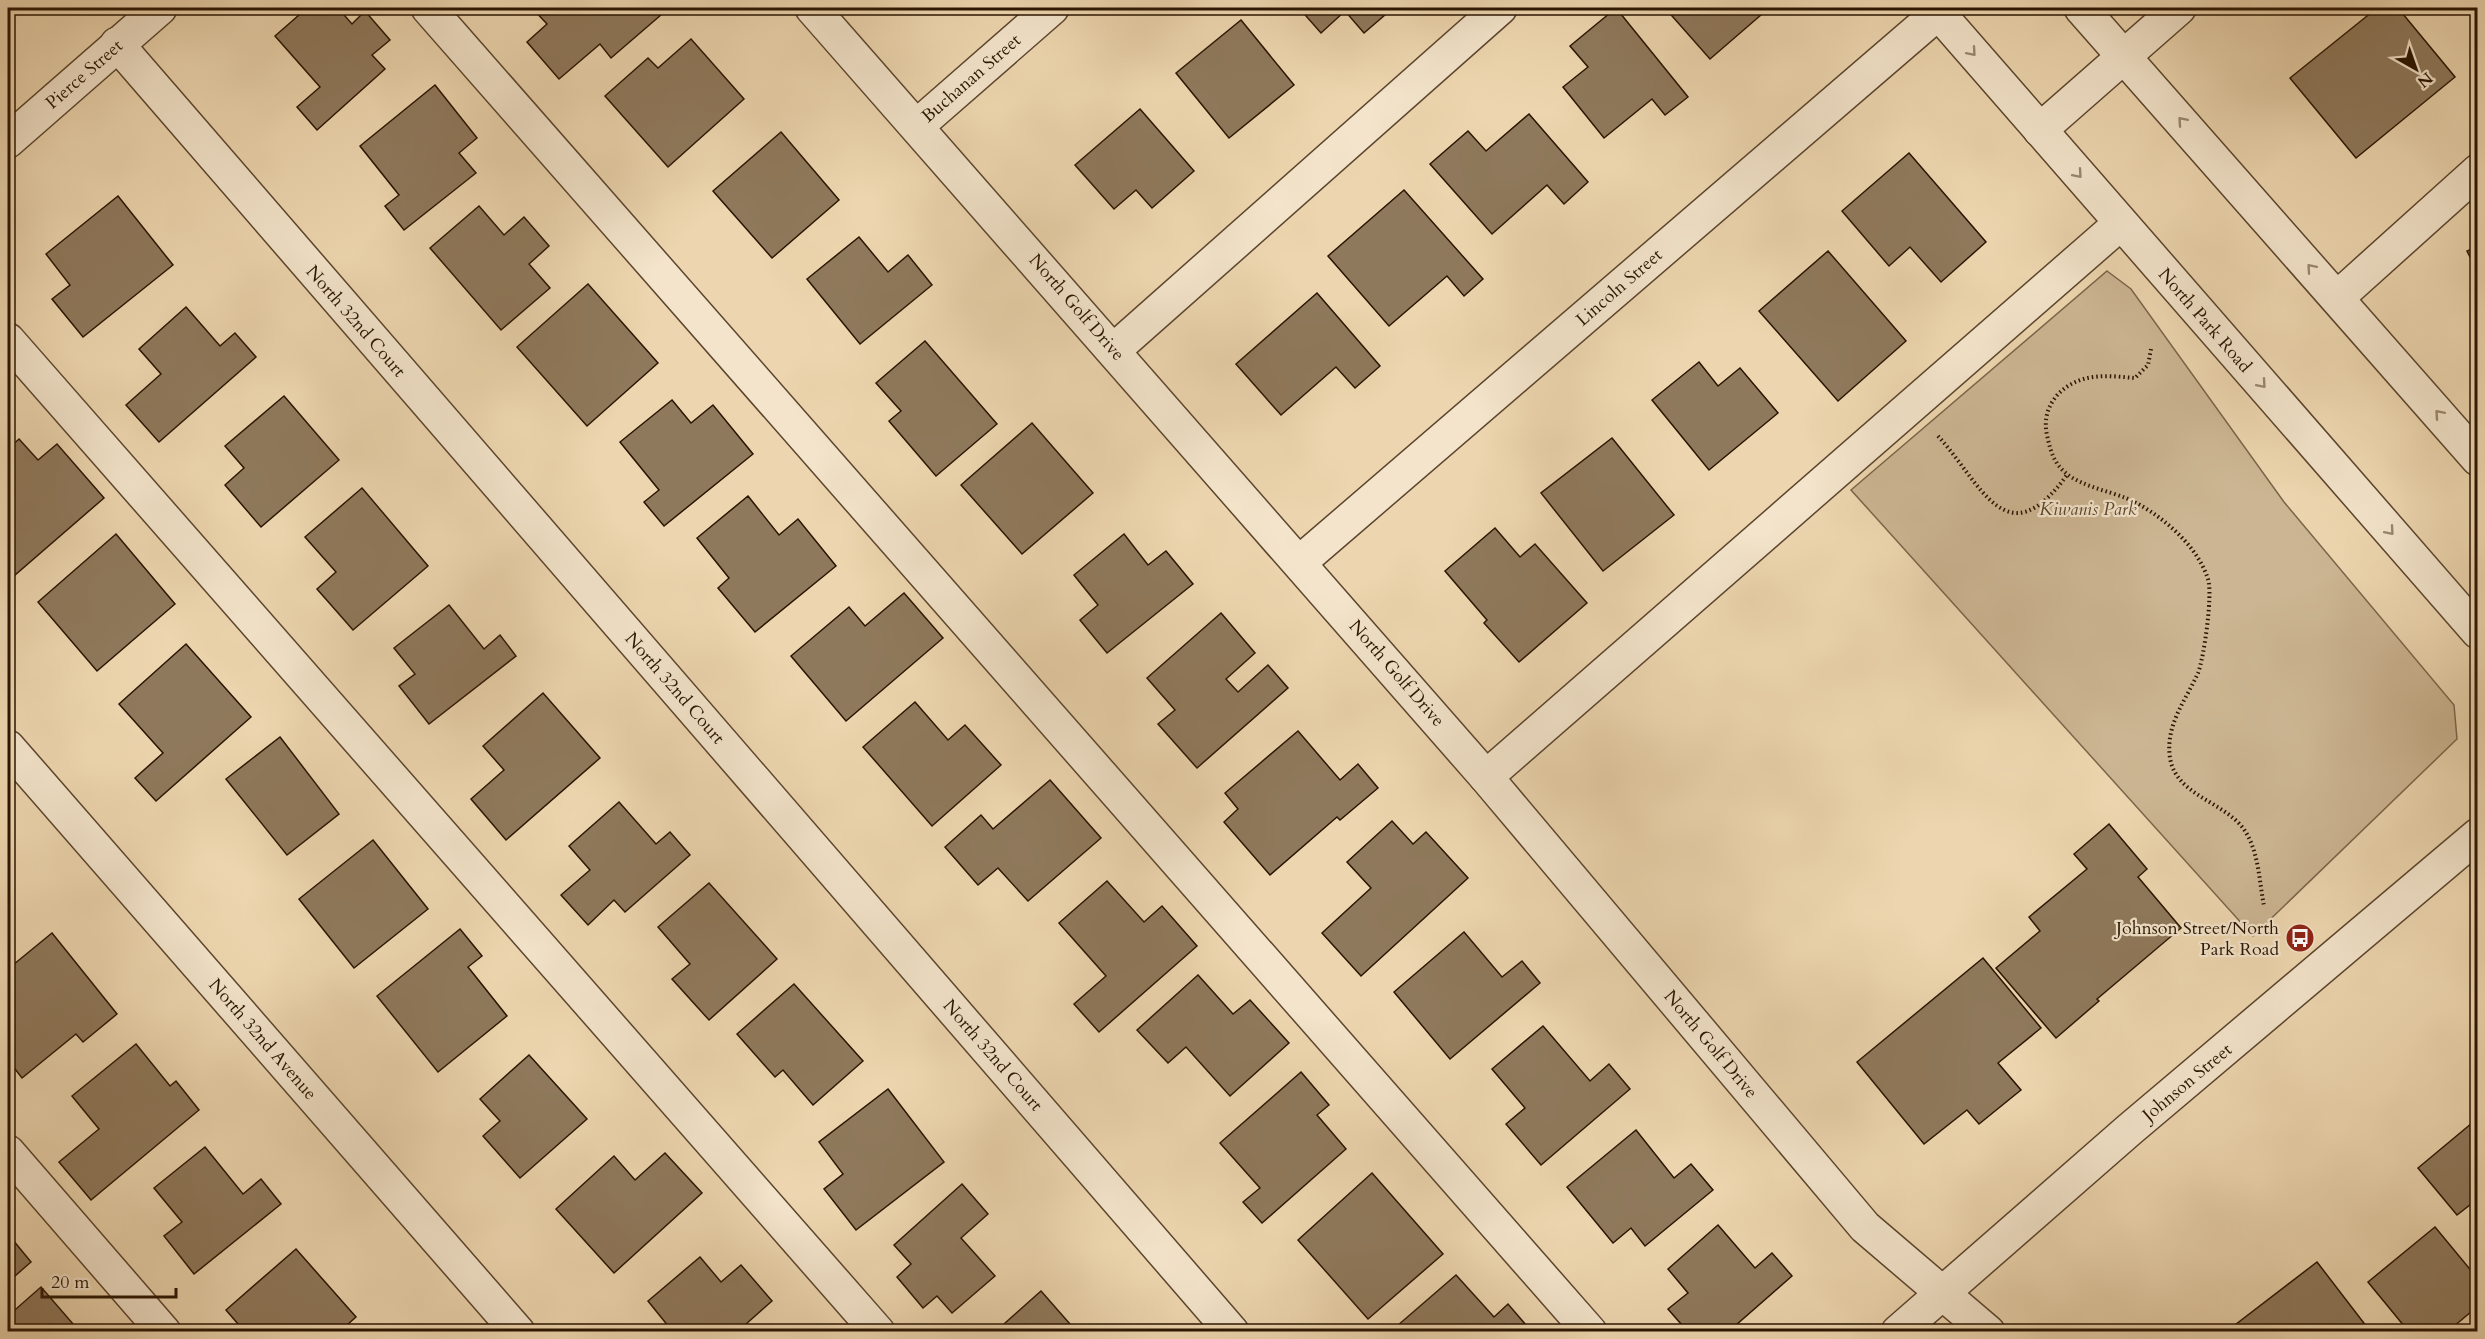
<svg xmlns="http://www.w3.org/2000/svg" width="2485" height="1339" viewBox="0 0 2485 1339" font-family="Cardo,serif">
<rect width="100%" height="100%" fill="#edd6af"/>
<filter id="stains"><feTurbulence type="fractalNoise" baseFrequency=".00333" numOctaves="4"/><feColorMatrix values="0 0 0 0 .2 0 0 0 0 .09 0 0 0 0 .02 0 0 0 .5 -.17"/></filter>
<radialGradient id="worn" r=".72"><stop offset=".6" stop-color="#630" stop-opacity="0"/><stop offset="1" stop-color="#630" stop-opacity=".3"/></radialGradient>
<polygon fill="#ccb592" stroke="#7b654a" stroke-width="1.5" points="2107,271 2131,289 2284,502 2454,705 2457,739 2253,936 1851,490"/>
<g fill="#8f795c" stroke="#2a1502" stroke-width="1.5">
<polygon points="307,8 338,8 352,24 365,11 390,40 372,55 385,69 317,130 297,107 320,87 275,36"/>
<polygon points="532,8 669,8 611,58 600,44 559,79 527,42 547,24"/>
<polygon points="1299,8 1393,8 1364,33 1345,11 1321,33"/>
<polygon points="1616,8 1688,97 1665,115 1652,99 1604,138 1563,87 1588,67 1570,46"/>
<polygon points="1665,8 1769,8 1710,59"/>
<polygon points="2377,8 2398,8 2455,77 2356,158 2290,78"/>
<polygon points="1241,20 1294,85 1229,138 1176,73"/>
<polygon points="691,39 744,99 668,167 605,96 648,58 658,68"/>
<polygon points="435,85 477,138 459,153 476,173 404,230 385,206 399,195 360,146"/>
<polygon points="1140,109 1194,171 1152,208 1136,190 1114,209 1075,165"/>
<polygon points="1529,114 1588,182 1564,204 1547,185 1492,234 1430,164 1468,131 1486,151"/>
<polygon points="781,132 839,200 772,258 713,191"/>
<polygon points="1909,153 1986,242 1941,282 1910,247 1889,266 1842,211"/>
<polygon points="1404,190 1483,279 1464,296 1447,276 1389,326 1328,256"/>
<polygon points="118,196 173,265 83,337 52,299 70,285 46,254"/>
<polygon points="479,206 504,235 524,217 549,246 529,264 550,288 501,330 430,248"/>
<polygon points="859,237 888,272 908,255 932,285 860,344 807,279"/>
<polygon points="2478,246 2478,273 2467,251"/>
<polygon points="1828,251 1906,341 1838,401 1759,311"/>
<polygon points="588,284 658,363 587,426 517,347"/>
<polygon points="1317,293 1380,366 1355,388 1336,367 1281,415 1236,364"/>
<polygon points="186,307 220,346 235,333 256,357 159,442 126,405 161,374 139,349"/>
<polygon points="925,341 997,424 936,476 889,421 901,411 876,383"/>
<polygon points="1699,362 1718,386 1740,368 1778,413 1709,470 1652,400"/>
<polygon points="284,396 339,460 261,527 225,485 244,468 225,446"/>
<polygon points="672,400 691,423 713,405 753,454 664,526 644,502 659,490 620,442"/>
<polygon points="1032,423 1093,493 1022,554 961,485"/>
<polygon points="1612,438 1674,515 1603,571 1541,493"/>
<polygon points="19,439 38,460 57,444 104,498 8,581 8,449"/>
<polygon points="362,488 428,566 353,630 317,589 336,572 305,537"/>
<polygon points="748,496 779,535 798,519 836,566 755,632 718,588 729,578 697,538"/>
<polygon points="1495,528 1520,557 1535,544 1587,603 1519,662 1484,623 1487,620 1445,571"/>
<polygon points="116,534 175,604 97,671 38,602"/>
<polygon points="1124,534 1148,565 1166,551 1193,584 1107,653 1080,620 1098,605 1074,575"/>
<polygon points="904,593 943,638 846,721 791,656 849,607 865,626"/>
<polygon points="449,605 484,649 500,635 516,656 429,724 399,686 415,674 394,648"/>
<polygon points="1221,613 1255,653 1226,679 1238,692 1268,665 1288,688 1197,768 1158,724 1175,710 1147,678"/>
<polygon points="186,644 251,717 156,801 135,778 163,753 119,704"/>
<polygon points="543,693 600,758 506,840 471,799 504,770 483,746"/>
<polygon points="915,702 948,740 965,725 1001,765 932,826 863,747"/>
<polygon points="1298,731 1340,780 1358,764 1378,788 1340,820 1337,817 1270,875 1224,822 1238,809 1225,793"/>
<polygon points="280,737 339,814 287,855 226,779"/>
<polygon points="1050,780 1101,838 1028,901 998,868 978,885 945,847 981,815 993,829"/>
<polygon points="619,802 656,844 670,832 690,855 625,912 614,900 588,925 561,895 590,870 569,846"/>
<polygon points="1392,821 1413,844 1426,832 1468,878 1361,976 1322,933 1371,888 1347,862"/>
<polygon points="2109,824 2147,869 2138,877 2181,928 2097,999 2099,1001 2056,1038 1996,968 2040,931 2029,917 2087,869 2074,854"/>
<polygon points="373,840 428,909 354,968 299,899"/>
<polygon points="1107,881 1144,922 1162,906 1197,946 1099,1032 1074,1004 1106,976 1059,923"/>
<polygon points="709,883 777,959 709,1020 672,979 690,964 658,927"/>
<polygon points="460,929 482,956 468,967 507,1016 438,1072 377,996"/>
<polygon points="1464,932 1502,977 1522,961 1540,983 1450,1059 1394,992"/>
<polygon points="52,933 117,1014 83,1042 76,1034 22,1078 8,1060 8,969"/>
<polygon points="1983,958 2041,1028 1998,1063 2021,1090 1979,1124 1967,1110 1924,1144 1857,1062"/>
<polygon points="1198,975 1233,1014 1250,1000 1289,1043 1230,1096 1186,1047 1168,1063 1137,1030"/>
<polygon points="794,984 863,1061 813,1105 783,1070 775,1077 737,1034"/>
<polygon points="1543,1026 1590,1081 1609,1064 1630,1089 1541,1165 1506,1124 1525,1108 1492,1069"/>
<polygon points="136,1044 170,1086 176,1081 199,1110 91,1200 59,1162 99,1129 72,1096"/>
<polygon points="529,1055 587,1119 520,1178 483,1136 500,1121 480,1099"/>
<polygon points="1301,1072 1329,1105 1317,1115 1346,1149 1262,1223 1243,1202 1260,1188 1220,1143"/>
<polygon points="888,1089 944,1162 856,1230 824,1189 843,1174 819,1142"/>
<polygon points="2478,1118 2478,1204 2475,1201 2457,1215 2418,1168"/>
<polygon points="1636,1130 1674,1178 1691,1164 1713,1190 1645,1246 1631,1228 1613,1243 1567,1187"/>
<polygon points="205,1147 243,1194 261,1179 281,1204 194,1274 164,1236 182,1222 154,1188"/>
<polygon points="665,1153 702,1193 614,1273 556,1209 614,1156 635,1180"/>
<polygon points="1372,1173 1443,1254 1368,1319 1298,1240"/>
<polygon points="962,1184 988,1214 961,1238 995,1276 952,1313 937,1296 923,1308 897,1277 911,1264 894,1245"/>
<polygon points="1718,1225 1755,1268 1772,1253 1792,1276 1728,1332 1688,1332 1668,1309 1688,1293 1668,1269"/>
<polygon points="2435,1227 2478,1279 2478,1306 2447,1332 2409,1332 2368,1282"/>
<polygon points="8,1234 31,1262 8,1282"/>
<polygon points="296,1249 356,1317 339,1332 245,1332 226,1310"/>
<polygon points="700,1257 721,1282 741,1265 772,1301 737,1332 673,1332 648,1301"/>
<polygon points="2317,1262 2370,1331 2240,1332 2235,1325"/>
<polygon points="1456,1275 1494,1317 1508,1304 1532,1332 1402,1332 1397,1326"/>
<polygon points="41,1287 80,1332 8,1332 8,1316"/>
<polygon points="1041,1291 1077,1332 995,1332"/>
</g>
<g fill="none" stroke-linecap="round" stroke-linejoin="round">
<g stroke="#5b452d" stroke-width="36">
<g id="minor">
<polyline points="428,8 1590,1332"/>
<polyline points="812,8 1486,777 1865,1227 1988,1332"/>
<polyline points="1934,8 2478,632"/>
<polyline points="2081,8 2478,459"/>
<polyline points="117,44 1232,1332"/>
<polyline points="917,126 1052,8"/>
<polyline points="2040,130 2179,8"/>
<polyline points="8,141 160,8"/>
<polyline points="2337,298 2478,171"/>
<polyline points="8,340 878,1332"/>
<polyline points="1114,350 1500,8"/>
<polyline points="1300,562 1938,13"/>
<polyline points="8,747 518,1332"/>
<polyline points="1486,777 2121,223"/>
<polyline points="8,1152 164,1332"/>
<polyline points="1898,1332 2129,1130 2478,835"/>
</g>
</g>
<g stroke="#2a1502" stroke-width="4" stroke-dasharray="1.5 3" stroke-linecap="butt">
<path d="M2151 349 2148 365 2135 378C2122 377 2108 375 2094 377 2064 380 2040 405 2047 435 2050 450 2054 464 2067 474 2082 486 2108 491 2126 498 2158 512 2197 544 2208 579 2213 594 2204 658 2198 673 2186 700 2165 725 2170 758 2176 795 2222 801 2243 828 2259 850 2259 881 2264 906"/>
<path d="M1938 436C1982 484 2006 559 2067 475"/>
</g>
<use href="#minor" stroke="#f3e4cb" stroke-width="33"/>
</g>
<defs><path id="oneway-chevron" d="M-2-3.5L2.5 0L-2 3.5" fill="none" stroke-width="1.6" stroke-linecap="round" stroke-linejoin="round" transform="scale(1.5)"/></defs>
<g stroke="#998771">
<use href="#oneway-chevron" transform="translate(1972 52) rotate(49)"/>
<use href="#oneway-chevron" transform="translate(2182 121) rotate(-131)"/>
<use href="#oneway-chevron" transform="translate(2078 174) rotate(49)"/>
<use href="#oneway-chevron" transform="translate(2311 268) rotate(-131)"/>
<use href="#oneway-chevron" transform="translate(2262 384) rotate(49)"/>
<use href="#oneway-chevron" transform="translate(2439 414) rotate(-131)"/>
<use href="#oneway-chevron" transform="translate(2390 531) rotate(49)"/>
</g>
<defs>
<g id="bus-disc" transform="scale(1.5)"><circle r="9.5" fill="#8f2418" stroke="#f3e4cb"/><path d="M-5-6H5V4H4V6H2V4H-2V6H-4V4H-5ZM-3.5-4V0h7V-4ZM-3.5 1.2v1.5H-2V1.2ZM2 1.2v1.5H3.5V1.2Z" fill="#fff"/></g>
</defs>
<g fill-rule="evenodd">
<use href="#bus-disc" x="2300" y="938"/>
</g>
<g text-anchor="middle" stroke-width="4.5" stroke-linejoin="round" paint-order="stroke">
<g font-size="18" fill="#2a1502" stroke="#f3e4cb">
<text transform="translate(84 74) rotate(-41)" y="6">Pierce Street</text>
<text transform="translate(971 78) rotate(-41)" y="6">Buchanan Street</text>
<text transform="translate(1619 287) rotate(-41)" y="6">Lincoln Street</text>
<text transform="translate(1077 307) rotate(49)" y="6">North Golf Drive</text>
<text transform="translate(2205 320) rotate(49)" y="6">North Park Road</text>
<text transform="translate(356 321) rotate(49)" y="6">North 32nd Court</text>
<text transform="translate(1397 673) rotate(49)" y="6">North Golf Drive</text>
<text transform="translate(675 688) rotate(49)" y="6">North 32nd Court</text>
<text transform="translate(263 1039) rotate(49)" y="6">North 32nd Avenue</text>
<text transform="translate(1711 1044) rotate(50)" y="6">North Golf Drive</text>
<text transform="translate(993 1055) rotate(49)" y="6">North 32nd Court</text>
<text transform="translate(2187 1082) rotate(-40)" y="6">Johnson Street</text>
</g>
<g font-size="18" font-style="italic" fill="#5b452d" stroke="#f3e4cb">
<text x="2088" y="515">Kiwanis Park</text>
</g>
<g font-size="18" fill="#2a1502" stroke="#f3e4cb" text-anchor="end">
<text x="2279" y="934">Johnson Street/North<tspan x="2279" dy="21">Park Road</tspan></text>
</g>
</g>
<rect width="2485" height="1339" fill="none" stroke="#edd6af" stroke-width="30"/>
<rect x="9" y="9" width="2467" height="1321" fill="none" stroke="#2a1502" stroke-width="3"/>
<rect x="15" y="15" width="2455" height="1309" fill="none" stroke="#2a1502" stroke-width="1.5"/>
<g transform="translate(2416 69) rotate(140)" stroke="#f3e4cb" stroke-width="4.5" paint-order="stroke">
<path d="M0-4.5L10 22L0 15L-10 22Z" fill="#2a1502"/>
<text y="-9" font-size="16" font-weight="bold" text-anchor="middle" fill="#2a1502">N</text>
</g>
<path d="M42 1288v9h134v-9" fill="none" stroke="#2a1502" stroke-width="3"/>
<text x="51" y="1288" font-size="18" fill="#2a1502" stroke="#f3e4cb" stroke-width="4.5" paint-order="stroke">20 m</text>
<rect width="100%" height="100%" filter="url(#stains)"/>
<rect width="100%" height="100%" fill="url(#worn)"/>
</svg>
